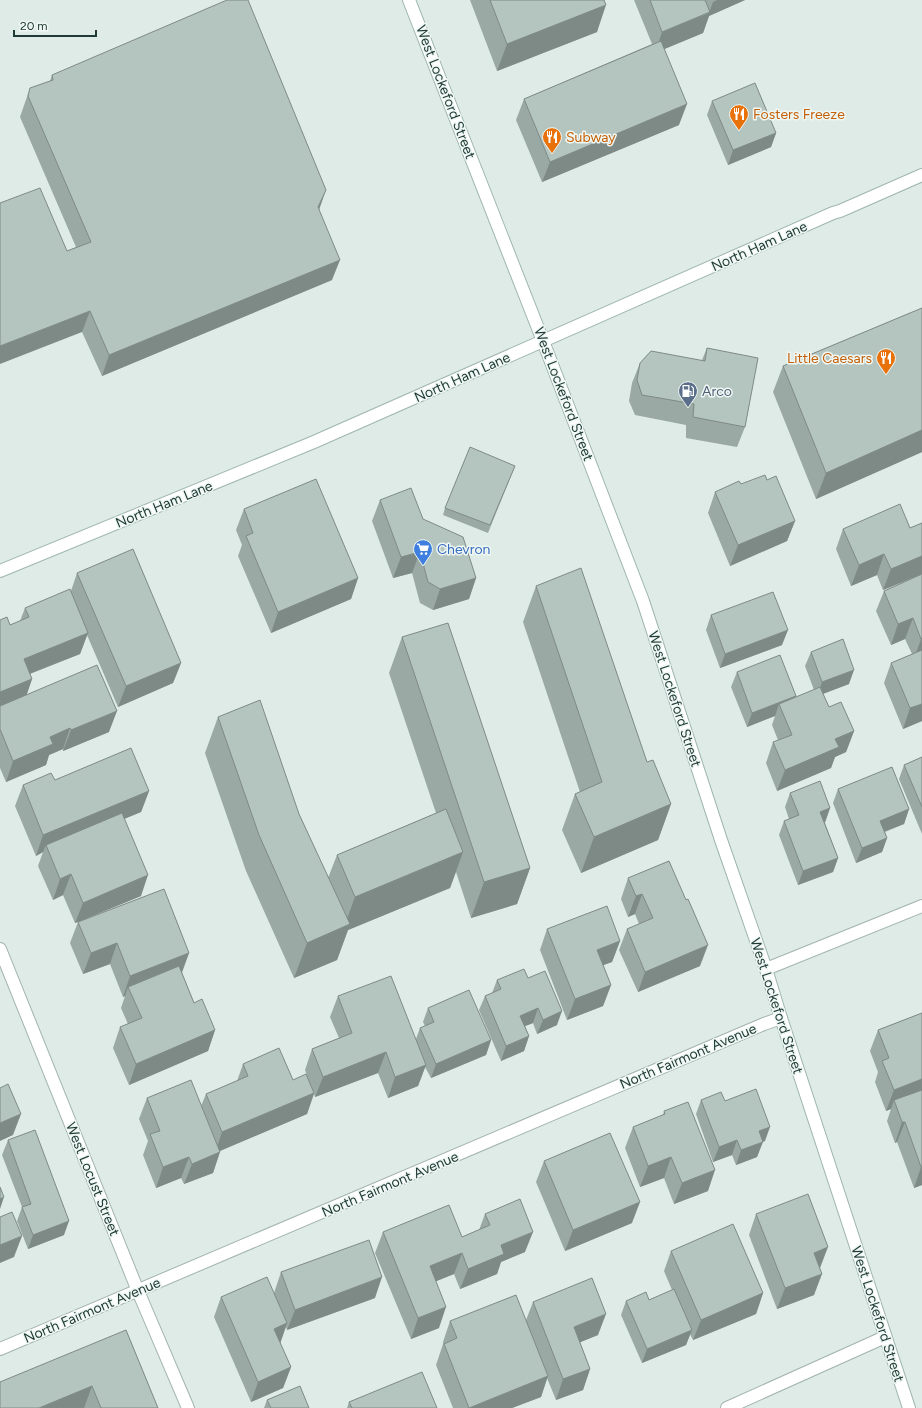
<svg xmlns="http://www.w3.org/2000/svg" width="922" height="1408" viewBox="0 0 922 1408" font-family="Figtree,sans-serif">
<rect width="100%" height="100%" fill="#dfebe6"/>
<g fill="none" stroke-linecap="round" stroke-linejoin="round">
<g stroke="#a2b3ad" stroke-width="14">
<g id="street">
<polyline points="0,949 138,1291 188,1408"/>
<polyline points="766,969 922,906"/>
<polyline points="0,1349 764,1024 781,1018"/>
<polyline points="727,1408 885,1337"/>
</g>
</g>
<g stroke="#9eb6af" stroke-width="14">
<g id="secondary">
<polyline points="409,0 543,341 643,601 721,840 766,969 781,1018 909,1408"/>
<polyline points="0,571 314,442 833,213 840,211 922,175"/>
</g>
</g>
<use href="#street" stroke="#fff" stroke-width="12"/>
<use href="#secondary" stroke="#fff" stroke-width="12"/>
</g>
<g fill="#9ba9a4">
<polygon points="470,0 604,0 597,32 497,71"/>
<polygon points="634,0 745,0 709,16 703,33 664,49 679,125 542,182 516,120 524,99 652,44"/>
<polygon points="52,75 319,210 332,280 102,376 82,332 67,251 76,247 20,117 30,88 50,81"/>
<polygon points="712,101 776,133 771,147 728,165 707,115"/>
<polygon points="922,308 922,452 816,499 773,392 783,366"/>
<polygon points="707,348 745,427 737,447 686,438 686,425 635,415 629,401 632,383 640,363 702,360"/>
<polygon points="515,466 488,533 443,515 445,508"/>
<polygon points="741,484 795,521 787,541 730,566 708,513 715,492"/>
<polygon points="380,500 423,519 476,578 469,599 433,610 420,603 412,573 393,578 372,521"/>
<polygon points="244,509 358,578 351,599 271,633 238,556 242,545 236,530"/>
<polygon points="922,523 922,574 883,590 877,575 851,586 836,549 843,529 910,528"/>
<polygon points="77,573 181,663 173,683 118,707 87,635 80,654 30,674 32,679 26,695 109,732 63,751 63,749 49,755 46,765 6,782 0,768 0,620 10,625 20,621 25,608 71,591"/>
<polygon points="922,574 922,721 903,729 884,683 891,663 912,654 905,639 891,645 876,611 884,591"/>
<polygon points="536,586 647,762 671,804 658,840 581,873 562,830 575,794 580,792 523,622"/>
<polygon points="711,615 782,645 720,668 706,630"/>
<polygon points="402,637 530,868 517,904 471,918 456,872 450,888 348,930 337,960 294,978 246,871 205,753 218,717 299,814 328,878 337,855 436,813 389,673"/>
<polygon points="811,652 849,684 823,694 829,707 854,731 846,752 835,757 831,768 777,791 766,763 773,742 778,740 772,725 775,716 747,727 731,687 737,672 795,698 814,690 805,666"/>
<polygon points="922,757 922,834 899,779 904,765"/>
<polygon points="55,780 149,791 141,812 124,819 141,896 88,918 189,953 182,973 194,1003 215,1030 208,1051 129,1085 113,1048 120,1027 128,1024 121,1008 125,996 123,997 110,964 83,974 70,943 78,922 75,923 63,895 53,900 38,866 43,852 36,856 15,806 23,785"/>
<polygon points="838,789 909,809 904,824 885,832 887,838 882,852 856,863 833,803"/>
<polygon points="790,793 830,808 825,823 838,858 833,872 798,885 779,835 784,821 789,819 785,807"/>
<polygon points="669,861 700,966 638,992 619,950 627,929 639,924 635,914 628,917 621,899 628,878"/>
<polygon points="547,929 620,941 612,962 603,965 611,985 603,1006 567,1020 540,950"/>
<polygon points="528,978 557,1025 537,1034 533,1023 525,1026 529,1036 524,1051 501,1061 479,1010 485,996 492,993 497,980"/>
<polygon points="338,996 416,1039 420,1028 425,1026 423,1022 428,1008 491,1040 486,1055 431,1078 425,1067 418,1086 388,1098 378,1073 315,1097 314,1094 307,1114 220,1151 213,1173 184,1184 181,1178 156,1188 143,1155 148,1141 139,1119 147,1098 201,1106 206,1094 237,1081 243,1064 293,1080 307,1076 305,1070 312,1049 339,1038 330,1017"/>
<polygon points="922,1013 922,1185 914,1188 897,1142 895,1143 887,1121 891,1109 886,1111 875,1082 878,1072 870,1051 878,1030"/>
<polygon points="701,1100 725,1101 765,1141 762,1142 757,1157 736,1165 732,1155 713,1162 696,1114"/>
<polygon points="664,1111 708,1191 674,1204 664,1178 640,1187 625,1148 633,1127 663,1115"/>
<polygon points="8,1140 64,1235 28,1249 17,1221 22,1207 2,1155"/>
<polygon points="544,1161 632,1223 565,1251 536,1182"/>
<polygon points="485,1214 525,1252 501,1262 497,1274 460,1289 454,1274 436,1281 439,1328 411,1339 375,1253 383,1232 462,1237 479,1230"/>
<polygon points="756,1214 820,1268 814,1295 777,1309 749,1235"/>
<polygon points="671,1251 763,1293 756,1314 693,1340 690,1334 686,1345 642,1363 621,1315 626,1301 649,1300 672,1290 664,1271"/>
<polygon points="281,1272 375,1298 287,1330 286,1327 280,1343 291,1367 283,1388 251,1402 214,1317 221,1297 274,1293"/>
<polygon points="533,1302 598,1335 580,1342 590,1369 583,1390 556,1400 547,1378 541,1397 512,1408 453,1408 436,1365 443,1344 443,1342 450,1321 526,1320"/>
<polygon points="126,1330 158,1408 0,1408"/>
<polygon points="267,1400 309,1408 264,1408"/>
<polygon points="349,1402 437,1408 347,1408"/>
</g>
<g fill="#7e8a86">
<polygon points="717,0 745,0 709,16 703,33 655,53 662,32 709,13 713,2"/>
<polygon points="606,5 597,32 497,71 507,44"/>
<polygon points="687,104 679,125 542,182 550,162"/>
<polygon points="776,133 771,147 728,165 733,150"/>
<polygon points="326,190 319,210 318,207"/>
<polygon points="340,260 332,280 102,376 109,355"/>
<polygon points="90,311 82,332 0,364 0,346"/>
<polygon points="922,430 922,452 816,499 826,473"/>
<polygon points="795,521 787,541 730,566 738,545"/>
<polygon points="420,552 412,573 393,578 401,557"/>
<polygon points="884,554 877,575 851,586 859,565"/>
<polygon points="922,556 922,574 883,590 891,569"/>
<polygon points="358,578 351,599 271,633 278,612"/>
<polygon points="476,578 469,599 433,610 440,589"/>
<polygon points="913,618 905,639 891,645 898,624"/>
<polygon points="788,630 782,645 720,668 725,654"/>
<polygon points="88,633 80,654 16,679 24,659"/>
<polygon points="922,638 922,656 914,659 921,639"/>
<polygon points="181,663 173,683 118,707 126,686"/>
<polygon points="854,670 849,684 817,696 822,682"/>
<polygon points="32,679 25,700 0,710 0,692"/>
<polygon points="796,696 791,710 779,704 775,716 747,727 752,713"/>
<polygon points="922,704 922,721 903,729 910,708"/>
<polygon points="117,711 109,732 63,751 71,730"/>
<polygon points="70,728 63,749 49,755 46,765 6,782 13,761 50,737"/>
<polygon points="854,731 846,752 835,757 831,768 777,791 785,770 835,739"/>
<polygon points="149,791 141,812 48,850 46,845 43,852 36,856 43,835"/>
<polygon points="671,804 658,840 581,873 594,837"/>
<polygon points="830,808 825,822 815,826 820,812"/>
<polygon points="909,809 904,824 875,835 880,821"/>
<polygon points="887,838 882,852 856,863 862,848"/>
<polygon points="463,852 450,888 348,930 337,960 294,978 307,943 344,927 355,897"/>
<polygon points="838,858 833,872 798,885 803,871"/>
<polygon points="530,868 517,904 471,918 484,882"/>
<polygon points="71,874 63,895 53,900 60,879"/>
<polygon points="148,875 141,896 75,923 83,903"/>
<polygon points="642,894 635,914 628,917 636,896"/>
<polygon points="620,941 612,962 590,970 597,950"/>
<polygon points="117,943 110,964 83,974 91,953"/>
<polygon points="708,945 700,966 638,992 645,972"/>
<polygon points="189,953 181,974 128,987 125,996 123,997 130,976"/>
<polygon points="611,985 603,1006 567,1020 575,999"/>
<polygon points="538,1008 533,1023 515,1030 520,1016"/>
<polygon points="562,1011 557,1025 537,1034 543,1020"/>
<polygon points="215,1030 208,1051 129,1085 136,1064"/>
<polygon points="529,1036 524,1051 501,1061 506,1046"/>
<polygon points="491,1040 486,1055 431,1078 436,1064"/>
<polygon points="386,1052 378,1073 315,1097 323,1077"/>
<polygon points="426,1065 418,1086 388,1098 395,1077"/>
<polygon points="922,1079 922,1097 894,1100 891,1109 886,1111 894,1090"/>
<polygon points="314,1093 307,1114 215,1153 222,1132"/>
<polygon points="21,1114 13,1135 0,1141 0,1123"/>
<polygon points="902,1122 905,1122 897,1142 895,1143"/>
<polygon points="770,1127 765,1141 753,1146 759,1131"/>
<polygon points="737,1140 732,1155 713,1162 719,1147"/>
<polygon points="763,1142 757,1157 736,1165 741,1150"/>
<polygon points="220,1152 213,1173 184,1184 192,1164"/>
<polygon points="189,1157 181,1178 156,1188 163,1167"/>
<polygon points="671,1157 664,1178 640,1187 648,1166"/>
<polygon points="921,1167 922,1167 922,1185 914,1188"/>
<polygon points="715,1170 708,1191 674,1204 682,1183"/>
<polygon points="4,1197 0,1209 0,1199"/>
<polygon points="640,1202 632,1223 565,1251 573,1230"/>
<polygon points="69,1221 64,1235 28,1249 33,1235"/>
<polygon points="533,1232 525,1252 501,1262 497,1274 460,1289 468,1269 501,1245"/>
<polygon points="22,1236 14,1257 0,1263 0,1245"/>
<polygon points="828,1247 820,1268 806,1274 814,1253"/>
<polygon points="462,1253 454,1274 422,1287 430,1266"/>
<polygon points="822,1274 814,1295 777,1309 785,1288"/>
<polygon points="382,1277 375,1298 287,1330 295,1310"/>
<polygon points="763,1293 756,1314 693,1340 701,1320"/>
<polygon points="446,1307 439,1328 411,1339 418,1318"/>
<polygon points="606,1314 598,1335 566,1348 574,1327"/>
<polygon points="287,1323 280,1344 274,1329"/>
<polygon points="692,1330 686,1345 642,1363 647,1349"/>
<polygon points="291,1367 283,1388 251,1402 258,1382"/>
<polygon points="590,1369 583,1390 556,1400 563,1379"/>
<polygon points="548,1376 541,1397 512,1408 469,1408"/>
<polygon points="92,1386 84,1408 39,1408"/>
</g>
<g fill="#b4c5bf" stroke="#7e8a86">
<polygon points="227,0 248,0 326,190 318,207 340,260 109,355 90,311 0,346 0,203 40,188 67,251 91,242 28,96 30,88 53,80 52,75"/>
<polygon points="490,0 604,0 606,5 507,44"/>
<polygon points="650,0 705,0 710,12 662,32"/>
<polygon points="661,41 687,104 550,162 524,99"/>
<polygon points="755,83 776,133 733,150 712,101"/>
<polygon points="922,308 922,430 826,473 783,366"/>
<polygon points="707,348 758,358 745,427 693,417 694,404 642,395 637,380 640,363 651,351 705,361"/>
<polygon points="470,447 515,466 490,525 445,508"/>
<polygon points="765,475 767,480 776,476 795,521 738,545 715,492 739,481 741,484"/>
<polygon points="316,479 358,578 278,612 246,536 253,533 244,509"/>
<polygon points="411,488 423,519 463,537 476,578 440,589 428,582 420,552 401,557 380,500"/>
<polygon points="900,504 910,528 922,523 922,556 891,569 884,554 859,565 843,529"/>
<polygon points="133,549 181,663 126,686 77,573"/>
<polygon points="581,568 647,762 653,760 671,804 594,837 575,794 602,782 536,586"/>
<polygon points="922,574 922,638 921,639 913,618 898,624 884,591"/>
<polygon points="70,589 88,633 24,659 32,679 0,692 0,620 7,617 10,625 29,617 25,608"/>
<polygon points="773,592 788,630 725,654 711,615"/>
<polygon points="448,623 530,868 484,882 402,637"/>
<polygon points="843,639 854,670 822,682 811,652"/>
<polygon points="922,650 922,704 910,708 891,663"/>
<polygon points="780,655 796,696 752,713 737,672"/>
<polygon points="97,665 117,711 71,730 70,728 50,737 53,744 13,761 0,729 0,706"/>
<polygon points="820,687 829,707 841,702 854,731 835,739 839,747 785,770 773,742 792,735 779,704"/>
<polygon points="260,700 299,814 350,924 307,943 259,835 218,717"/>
<polygon points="131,748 149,791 43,835 23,785 51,773 55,780"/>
<polygon points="922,757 922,807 904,765"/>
<polygon points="892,767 909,809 880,821 887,838 862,848 838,789"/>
<polygon points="820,781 830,808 820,812 838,858 803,871 784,821 799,815 790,793"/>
<polygon points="446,809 463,852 355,897 337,855"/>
<polygon points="122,813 148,875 83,903 71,874 60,879 46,845"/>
<polygon points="669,861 686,900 688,899 708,945 645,972 627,929 653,918 642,894 636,896 628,878"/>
<polygon points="164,889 189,953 130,976 117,943 91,953 78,922"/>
<polygon points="607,906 620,941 597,950 611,985 575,999 547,929"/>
<polygon points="179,966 194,1003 202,999 215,1030 136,1064 120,1027 142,1018 128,987"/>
<polygon points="524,969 528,978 545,971 562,1011 543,1020 538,1008 520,1016 529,1036 506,1046 485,996 501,989 497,980"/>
<polygon points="391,976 426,1065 395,1077 386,1052 323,1077 312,1049 352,1033 338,996"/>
<polygon points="469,990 491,1040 436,1064 420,1028 434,1022 428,1008"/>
<polygon points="922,1013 922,1079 894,1090 882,1061 889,1058 878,1030"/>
<polygon points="279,1048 293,1080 306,1074 314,1093 222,1132 206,1094 248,1076 243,1064"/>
<polygon points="191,1080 220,1152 192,1164 189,1157 163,1167 150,1134 160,1131 147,1098"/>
<polygon points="8,1084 21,1114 0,1123 0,1088"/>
<polygon points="756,1089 770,1127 759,1131 763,1142 741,1150 737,1140 719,1147 701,1100 721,1092 725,1101"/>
<polygon points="922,1090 922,1167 921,1167 905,1122 902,1122 894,1100"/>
<polygon points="688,1102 715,1170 682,1183 671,1157 648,1166 633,1127 665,1114 664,1111"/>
<polygon points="35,1130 69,1221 33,1235 22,1207 31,1204 8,1140"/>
<polygon points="610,1133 640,1202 573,1230 544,1161"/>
<polygon points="0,1187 4,1197 0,1199"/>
<polygon points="808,1194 828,1247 814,1253 822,1274 785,1288 756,1214"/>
<polygon points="520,1199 533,1232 501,1245 504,1254 468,1269 462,1253 430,1266 446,1307 418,1318 383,1232 449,1205 462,1237 490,1225 485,1214"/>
<polygon points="12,1212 22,1236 0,1245 0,1217"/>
<polygon points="733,1224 763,1293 701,1320 671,1251"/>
<polygon points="369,1240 382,1277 295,1310 281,1272"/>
<polygon points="267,1277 287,1323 274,1329 291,1367 258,1382 221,1297"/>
<polygon points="592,1278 606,1314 574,1327 590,1369 563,1379 533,1302"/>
<polygon points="674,1289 692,1330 647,1349 626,1301 646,1292 649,1300"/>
<polygon points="516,1295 548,1376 469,1408 444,1344 457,1338 450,1321"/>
<polygon points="126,1330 158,1408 101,1408 92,1386 39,1408 0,1408 0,1382"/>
<polygon points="422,1372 437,1408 352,1408 349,1402"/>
<polygon points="300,1386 309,1408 271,1408 267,1400"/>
</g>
<defs>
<g id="restaurant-pin" transform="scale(1)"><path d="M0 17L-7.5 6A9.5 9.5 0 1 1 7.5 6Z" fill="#e8710a" stroke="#eff7f4"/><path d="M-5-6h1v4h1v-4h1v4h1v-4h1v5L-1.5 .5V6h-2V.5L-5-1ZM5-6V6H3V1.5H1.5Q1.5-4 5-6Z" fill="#fff"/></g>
<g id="fuel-pin" transform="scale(1)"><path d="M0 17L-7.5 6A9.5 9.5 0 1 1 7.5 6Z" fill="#5c6f8a" stroke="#eff7f4"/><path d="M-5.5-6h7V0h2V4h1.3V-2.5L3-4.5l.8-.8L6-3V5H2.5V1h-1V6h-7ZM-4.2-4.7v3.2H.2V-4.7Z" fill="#fff"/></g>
<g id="supermarket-pin" transform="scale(1)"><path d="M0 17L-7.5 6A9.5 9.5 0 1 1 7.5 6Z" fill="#3f7fe0" stroke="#eff7f4"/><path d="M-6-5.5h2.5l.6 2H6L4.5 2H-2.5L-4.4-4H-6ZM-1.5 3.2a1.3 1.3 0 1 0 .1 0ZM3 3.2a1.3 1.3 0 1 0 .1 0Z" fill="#fff"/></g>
</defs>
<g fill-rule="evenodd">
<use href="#restaurant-pin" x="739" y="114"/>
<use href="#restaurant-pin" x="552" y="137"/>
<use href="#restaurant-pin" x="886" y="358"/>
<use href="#fuel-pin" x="688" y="391"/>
<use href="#supermarket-pin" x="423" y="549"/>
</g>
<g text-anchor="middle" stroke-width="3" stroke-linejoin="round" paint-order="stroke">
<g font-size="14" fill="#203b35" stroke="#eff7f4">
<text transform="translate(446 92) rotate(69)" y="5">West Lockeford Street</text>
<text transform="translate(759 246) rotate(-24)" y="5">North Ham Lane</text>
<text transform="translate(462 377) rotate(-24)" y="5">North Ham Lane</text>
<text transform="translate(564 394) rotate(69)" y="5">West Lockeford Street</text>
<text transform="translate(164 504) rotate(-22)" y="5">North Ham Lane</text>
<text transform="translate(675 699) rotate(72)" y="5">West Lockeford Street</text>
<text transform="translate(777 1006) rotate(72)" y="5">West Lockeford Street</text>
<text transform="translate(688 1056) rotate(-23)" y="5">North Fairmont Avenue</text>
<text transform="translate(93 1179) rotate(68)" y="5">West Locust Street</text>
<text transform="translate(390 1184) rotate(-23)" y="5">North Fairmont Avenue</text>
<text transform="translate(92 1310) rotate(-23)" y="5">North Fairmont Avenue</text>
<text transform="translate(878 1314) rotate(72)" y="5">West Lockeford Street</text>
</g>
<g font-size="14" fill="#c56008" stroke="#eff7f4" text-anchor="start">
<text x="753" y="119">Fosters Freeze</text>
<text x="566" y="142">Subway</text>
<text x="872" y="363" text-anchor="end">Little Caesars</text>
</g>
<g font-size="14" fill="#4e5e75" stroke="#eff7f4" text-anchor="start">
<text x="702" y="396">Arco</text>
</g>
<g font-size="14" fill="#366cbe" stroke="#eff7f4" text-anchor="start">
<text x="437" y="554">Chevron</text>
</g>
</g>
<path d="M14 30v6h82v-6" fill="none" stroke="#203b35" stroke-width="2"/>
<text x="20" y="30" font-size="12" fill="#203b35" stroke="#eff7f4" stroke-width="3" paint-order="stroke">20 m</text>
</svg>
